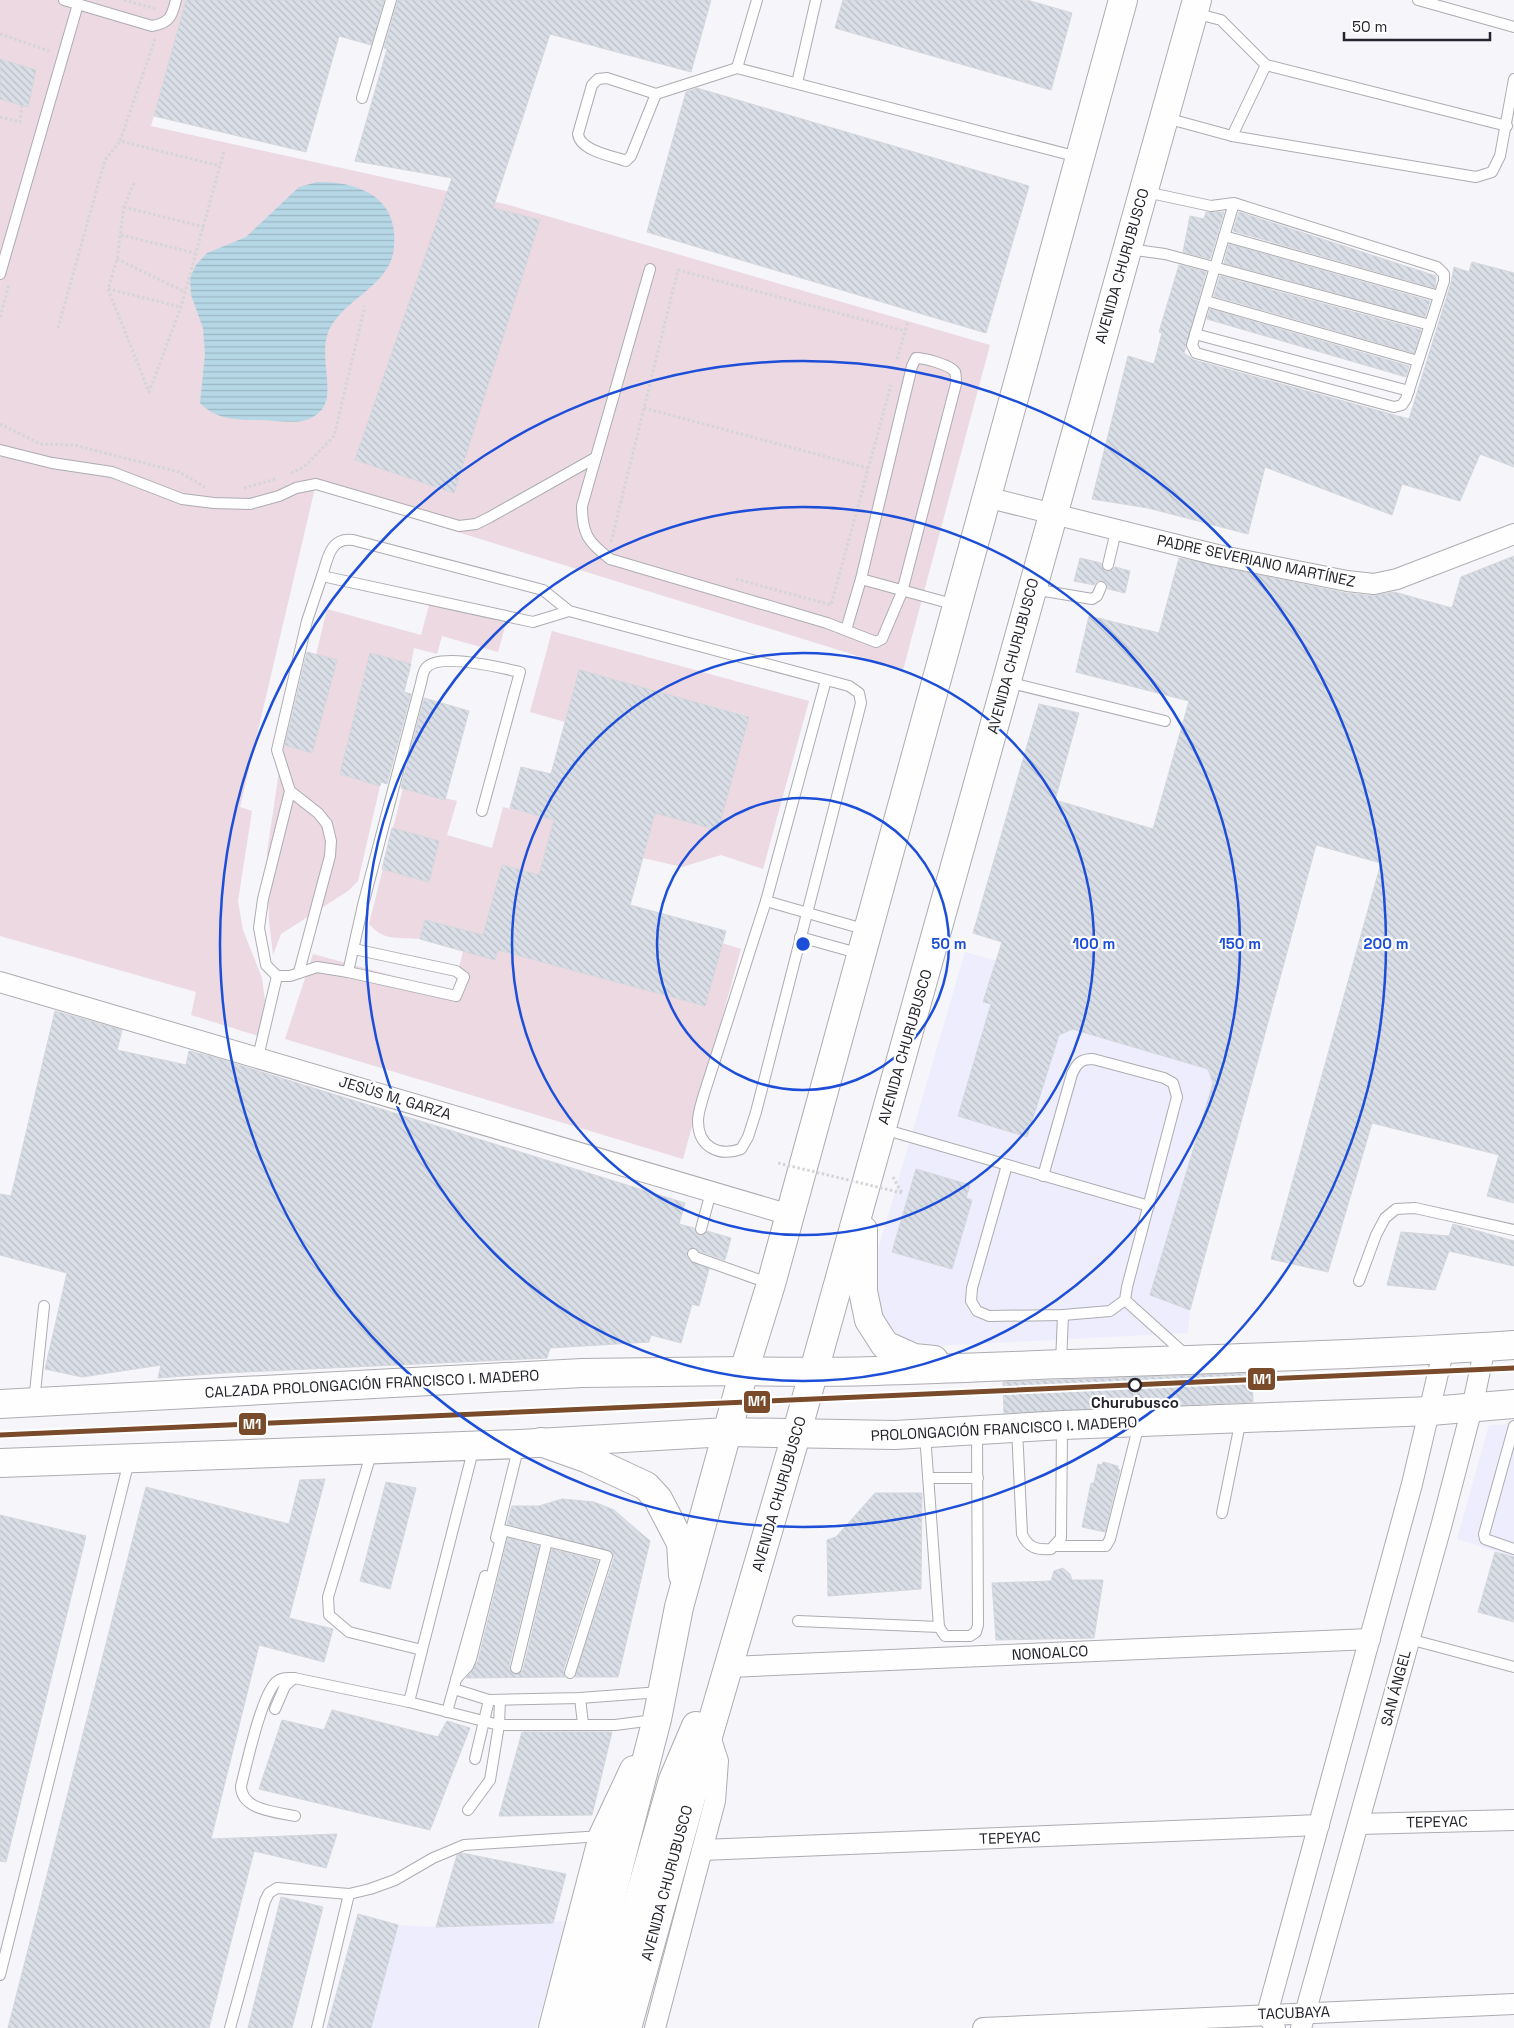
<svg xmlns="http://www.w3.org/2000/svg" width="1514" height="2028" viewBox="0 0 1514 2028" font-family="'Space Grotesk',sans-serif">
<defs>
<pattern id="water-rules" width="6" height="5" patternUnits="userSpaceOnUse" patternTransform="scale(1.25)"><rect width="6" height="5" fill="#b5d7e6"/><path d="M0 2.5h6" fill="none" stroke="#9cb8c5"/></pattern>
<pattern id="building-back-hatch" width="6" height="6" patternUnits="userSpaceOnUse" patternTransform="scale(1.25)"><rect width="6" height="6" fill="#d9dee7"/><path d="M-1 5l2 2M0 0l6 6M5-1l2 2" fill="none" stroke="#babec6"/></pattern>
</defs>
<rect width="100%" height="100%" fill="#f5f5fa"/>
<g fill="#eeedfd">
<polygon points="965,952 1265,1037 1190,1310 1188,1333 932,1346 901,1337 883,1321 872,1270"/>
<polygon points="1514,1424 1514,1557 1457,1539 1489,1425"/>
<polygon points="568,1921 536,2028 371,2028 398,1925 436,1927"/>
</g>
<g fill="#ecd9e2">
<polygon points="0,0 186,0 151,126 505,204 990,345 903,670 315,488 240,807 252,811 238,901 243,930 262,978 265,1001 258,1036 191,1015 196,992 0,936"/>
<polygon points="430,602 506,623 498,652 442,636 437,654 414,648 411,664 370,654 340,774 380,786 358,881 348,891 281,934 273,955 269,921 267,853 283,744 312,753 337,660 316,655 327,609 421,635"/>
<polygon points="552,631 809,701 763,869 721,855 682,867 643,858 655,813 748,716 579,671 565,722 530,712"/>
<path d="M403 788 457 801 447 835 492 848 503 807 554 820 539 875 502 865 483 935 425 920 420 939C398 937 385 942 369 924Z"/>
<polygon points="722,943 741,949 683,1159 285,1039 313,954 453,992 463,951 495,959 498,950 705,1006"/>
</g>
<path fill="url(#water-rules)" d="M317 182C351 181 391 193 394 232 395 243 394 256 389 265 376 289 348 301 333 323 310 355 349 406 306 420 293 424 274 420 260 420 238 420 216 420 200 403L205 354 203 328 191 295 190 278 196 265 207 253 246 237 299 187Z"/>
<g fill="url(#building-back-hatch)" stroke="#d4d7dc">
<polygon points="186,0 384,0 371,45 339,36 306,152 154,116"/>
<polygon points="398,0 711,0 691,72 550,34 493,208 540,220 454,493 355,460 452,178 355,161 387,49 384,48"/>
<polygon points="843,0 1027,0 1072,13 1051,90 835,28"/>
<polygon points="0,59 36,70 28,107 0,99"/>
<polygon points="697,88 1029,186 986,333 647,232 686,92"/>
<polygon points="1206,212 1224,212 1210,259 1183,252 1190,216 1204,219"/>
<polygon points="1239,212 1436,276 1435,288 1233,231"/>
<polygon points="1229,244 1430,301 1425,317 1224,263"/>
<polygon points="1472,262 1514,273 1514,467 1480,454 1460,501 1402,484 1392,515 1265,467 1248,534 1148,508 1092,499 1128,356 1154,364 1162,333 1159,332 1179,265 1206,272 1184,353 1194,360 1409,419 1451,283 1454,267 1469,272"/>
<polygon points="1220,276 1421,330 1414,353 1214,296"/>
<polygon points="1210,309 1409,366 1406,377 1207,319"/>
<polygon points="1514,556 1514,1203 1487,1196 1499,1155 1372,1123 1328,1272 1271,1259 1381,863 1316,845 1190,1310 1150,1295 1213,1083 1208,1069 1072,1029 1059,1035 1027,1137 958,1116 991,1004 983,1002 1002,942 973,933 1039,704 1079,713 1055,800 1153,829 1189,701 1076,672 1089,616 1159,633 1179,558 1345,593 1373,596 1394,592 1452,608 1461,577"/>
<polygon points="1080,558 1101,563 1102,567 1106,572 1110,571 1115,567 1130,571 1125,593 1108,589 1107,583 1103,581 1097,581 1094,585 1074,581"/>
<polygon points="307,652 337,660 312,753 285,745"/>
<polygon points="370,653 411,664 404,692 411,694 387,784 381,782 380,786 340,774"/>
<polygon points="579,670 749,717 718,830 655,813 630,905 726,931 705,1006 498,950 495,960 420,939 425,920 483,935 502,865 539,875 554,820 510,808 521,767 551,774"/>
<polygon points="424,698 469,711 445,800 401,788"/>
<polygon points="392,828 439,841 429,882 382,869"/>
<polygon points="55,1011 122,1030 117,1050 186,1065 189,1051 213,1057 685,1203 679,1224 694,1228 699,1235 703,1235 707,1231 731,1238 725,1260 699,1251 696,1248 687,1251 686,1255 690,1261 709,1269 699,1306 692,1304 681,1343 651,1335 649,1342 550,1348 547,1358 223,1373 158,1378 161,1365 82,1377 45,1369 67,1273 0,1255 0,1194 11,1196"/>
<polygon points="916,1169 970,1185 966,1198 972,1200 952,1269 892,1252"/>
<polygon points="1453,1224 1514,1241 1514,1266 1449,1251 1435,1290 1387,1285 1401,1232 1449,1236"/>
<polygon points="1252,1373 1253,1402 1004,1413 1003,1382"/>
<polygon points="1103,1462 1118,1466 1118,1469 1120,1470 1105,1532 1082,1527 1091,1483 1094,1483 1098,1464 1102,1465"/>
<polygon points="325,1479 289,1618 333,1629 324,1662 259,1645 211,1839 337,1834 326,1868 254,1851 209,2028 8,2028 146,1487 289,1524 300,1480"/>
<polygon points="386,1482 416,1488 390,1589 360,1581"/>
<polygon points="875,1493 922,1493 921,1589 828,1596 827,1540 836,1537"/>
<polygon points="562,1499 594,1502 614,1510 650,1541 618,1677 575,1677 614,1558 612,1552 507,1524 512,1506 539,1506"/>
<polygon points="0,1515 86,1536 6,1862 0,1861"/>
<polygon points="508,1538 539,1546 509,1666 514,1674 518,1674 523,1670 552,1549 598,1561 563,1671 565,1677 466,1678 478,1661"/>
<polygon points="1495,1552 1514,1557 1514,1622 1478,1612"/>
<polygon points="1063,1568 1070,1574 1072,1580 1103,1580 1094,1638 996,1640 992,1583 1051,1581 1054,1571"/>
<polygon points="332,1710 438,1737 447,1721 470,1728 430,1830 259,1789 282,1720 324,1730"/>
<polygon points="522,1732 612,1732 592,1815 499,1816"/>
<polygon points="462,1853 566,1874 553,1923 436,1927 457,1855"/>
<polygon points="281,1897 323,1907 292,2028 248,2028"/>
<polygon points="358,1914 398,1925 371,2028 327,2028"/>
</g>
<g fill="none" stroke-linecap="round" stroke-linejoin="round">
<g stroke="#acacb2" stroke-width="12">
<g id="lane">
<path d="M64 0 152 26C170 23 172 16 176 0"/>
<polyline points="1418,0 1514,27"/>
<polyline points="1194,13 1221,20 1266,65"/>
<polyline points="737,68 757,0"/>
<polyline points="797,83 816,0"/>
<path d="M656 94 631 156 626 161C613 156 580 151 578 134L592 85 598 79 607 78 656 94 737 68 1078 157"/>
<polyline points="362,98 391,0"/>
<polyline points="1166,118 1232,136 1476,177 1492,172 1500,156 1514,79"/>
<polyline points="1232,136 1266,65 1507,126"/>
<polyline points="1146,192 1211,206 1234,203 1437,267 1444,274 1444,281 1406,399 1402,405 1394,407 1196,353 1192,345 1234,203"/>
<polyline points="1224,236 1439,296"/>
<polyline points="1128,249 1165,254 1430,325"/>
<path d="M650 269 582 506C582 534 588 542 610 559L827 623 876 642 882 639 902 592 956 384C956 380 956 375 955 372 951 365 924 358 916 358L912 366 861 579 846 630"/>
<polyline points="0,274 78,4"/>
<polyline points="1206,301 1418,361"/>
<polyline points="1195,334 1409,391"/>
<polyline points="0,450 52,463 112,472 182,499 214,503 250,504 279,496 296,488 316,484 459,526 476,524 490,517 593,459"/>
<polyline points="1108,565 1116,531"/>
<polyline points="861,579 956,605"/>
<polyline points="1033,589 1092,599 1097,596 1101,587"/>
<path d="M569 611 533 622 322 576C328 558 330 537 353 540L543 590 569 611 849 686 859 693 861 703 756 1112 748 1137 741 1149C719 1157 698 1147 698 1121 698 1112 702 1102 704 1094L766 901 826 680"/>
<polyline points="1007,682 1165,721"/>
<polyline points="766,901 867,930"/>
<polyline points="800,937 861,954"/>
<polyline points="299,972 330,856 331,841 327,824 318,813 290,791 277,750 307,621 322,576"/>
<polyline points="348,972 456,996 464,977 456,971 354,949"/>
<polyline points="277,976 266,965 259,928 263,899 290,791"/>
<path d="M258 1057 277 976H290L317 967 348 972 363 905 421 683C422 679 423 671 426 668 439 652 502 668 520 672L482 811"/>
<polyline points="883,1129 1149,1206"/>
<path d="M1007 1165 972 1288 971 1301 977 1311 989 1316 1063 1315 1110 1311 1125 1300 1127 1287 1177 1097 1173 1083 1164 1078 1093 1059C1081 1059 1077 1063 1072 1074L1043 1176"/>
<polyline points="701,1229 711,1192"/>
<polyline points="693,1254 695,1257 771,1284"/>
<polyline points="1359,1281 1376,1235 1385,1218 1396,1209 1415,1208 1514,1230"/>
<polyline points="1125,1300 1185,1354"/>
<polyline points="1061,1363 1063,1315"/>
<polyline points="34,1402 44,1306"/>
<polyline points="1514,1426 1484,1534 1485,1539 1514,1549"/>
<path d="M1017 1429 1022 1534C1028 1548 1037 1550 1051 1549L1061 1538 1062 1427"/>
<polyline points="925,1434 939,1627 945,1636 970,1636 976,1632 978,1625 977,1432"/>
<polyline points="372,1451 328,1597 329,1615 349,1632 422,1650 474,1447"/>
<polyline points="930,1478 978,1478"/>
<polyline points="1222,1513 1241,1419"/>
<polyline points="496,1538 519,1445"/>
<polyline points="1056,1546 1106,1546 1110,1539 1139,1424"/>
<polyline points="798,1621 939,1627"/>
<polyline points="1409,1639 1514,1667"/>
<polyline points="422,1650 409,1702 499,1725 615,1725 654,1720"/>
<polyline points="516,1668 547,1541"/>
<polyline points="456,1679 468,1666 471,1659 503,1530 607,1556 570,1673"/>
<polyline points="454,1689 489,1700 580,1698 660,1692"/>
<polyline points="580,1698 583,1724"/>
<polyline points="275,1709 285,1686 294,1678"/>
<polyline points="447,1712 485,1576"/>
<polyline points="475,1759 489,1700"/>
<polyline points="468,1810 490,1780 499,1725 500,1700"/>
<path d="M295 1816C276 1812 241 1810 241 1786 247 1763 261 1697 276 1682 282 1677 287 1678 294 1678L409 1702"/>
<polyline points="0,1975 129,1461"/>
<polyline points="230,2028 265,1901 269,1893 277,1888 349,1894 370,1889 395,1880 433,1858 464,1845 602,1836"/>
<polyline points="317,2028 349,1894"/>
</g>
</g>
<g stroke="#acacb2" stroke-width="22">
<g id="street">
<polyline points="986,497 1217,555 1347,581 1374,584 1397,579 1514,534"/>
<polyline points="0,982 790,1215"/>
<polyline points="730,1667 1370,1639"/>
<polyline points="1359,1824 1514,1820"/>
<polyline points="702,1850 1319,1825"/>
<polyline points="655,2028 715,1801 718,1761 709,1733"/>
<polyline points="983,2028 1514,2004"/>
<polyline points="1275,2028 1267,2014 1412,1484 1444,1348"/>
<polyline points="1301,2028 1442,1523 1472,1408 1485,1347"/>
</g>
</g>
<g stroke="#acacb2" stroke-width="30">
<g id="primary">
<polyline points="0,1404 582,1373 744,1371"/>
<polyline points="0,1463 520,1444 727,1432"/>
</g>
</g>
<g stroke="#acacb2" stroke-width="30">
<g id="highway">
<polyline points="863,1230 863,1291 869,1320 885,1345 914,1358 934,1360"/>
<path d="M744 1371C851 1374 958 1368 1065 1364 1215 1359 1365 1355 1514 1345"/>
<polyline points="727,1432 895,1435 1063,1425 1431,1411 1514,1404"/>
<polyline points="541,1442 586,1458 646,1486 658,1499 681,1543 683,1575"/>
<polyline points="553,2028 603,1836 634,1770"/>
<polyline points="577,2028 657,1719 679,1607 744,1371 771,1284 1123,0"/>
<polyline points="602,2028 673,1780 696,1726"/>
<polyline points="627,2028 709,1733 796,1435 1197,0"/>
</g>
</g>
<g stroke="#d5d5d7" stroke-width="3" stroke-dasharray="2.5 2.5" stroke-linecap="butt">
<polyline points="124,0 156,9"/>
<polyline points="0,34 49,51"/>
<polyline points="155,39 120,141 220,166"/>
<polyline points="0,117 20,122 22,105"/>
<polyline points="134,183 124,207 117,259 108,289 149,392 181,307 224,151"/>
<polyline points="124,207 204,227"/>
<polyline points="121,235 195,253"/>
<polyline points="117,259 185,292"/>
<polyline points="108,289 181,307"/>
<polyline points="0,317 9,284"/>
<polyline points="58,328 105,160 120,141"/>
<polyline points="897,359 908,321"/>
<polyline points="644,408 868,468"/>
<polyline points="0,424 41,444 74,445 179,472 205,487"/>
<polyline points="291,473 304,467 334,436 365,306"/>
<polyline points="244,488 276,479"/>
<polyline points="611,542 678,270 905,331"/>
<polyline points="736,579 831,605 891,385"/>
<polyline points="893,1177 902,1193"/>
</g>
<use href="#lane" stroke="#fefefe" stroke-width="10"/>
<use href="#street" stroke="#fefefe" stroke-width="20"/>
<use href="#primary" stroke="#fefefe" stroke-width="28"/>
<use href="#highway" stroke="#fefefe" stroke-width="28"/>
<polyline stroke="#d5d5d7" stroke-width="3" stroke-dasharray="2.5 2.5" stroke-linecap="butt" points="778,1163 902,1193"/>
<g stroke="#fff" stroke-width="9">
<polyline id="metro-1" points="0,1435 1514,1368"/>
</g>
<use href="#metro-1" stroke="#7a4b2a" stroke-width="5"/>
</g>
<g fill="none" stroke="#1d4ed8" stroke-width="2.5">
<circle cx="803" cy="944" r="146"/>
<circle cx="803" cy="944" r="291"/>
<circle cx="803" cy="944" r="437"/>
<circle cx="803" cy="944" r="583"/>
</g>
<circle fill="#fff" stroke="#25242c" stroke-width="2.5" cx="1135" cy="1385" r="6"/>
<g text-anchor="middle" stroke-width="4.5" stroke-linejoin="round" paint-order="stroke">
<g font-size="15" fill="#25242c" stroke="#fff">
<text transform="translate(1122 266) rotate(-74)" y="5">AVENIDA CHURUBUSCO</text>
<text transform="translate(1256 561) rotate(12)" y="5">PADRE SEVERIANO MARTÍNEZ</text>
<text transform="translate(1013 656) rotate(-75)" y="5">AVENIDA CHURUBUSCO</text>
<text transform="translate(905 1047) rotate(-74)" y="5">AVENIDA CHURUBUSCO</text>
<text transform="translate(395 1098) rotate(17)" y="5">JESÚS M. GARZA</text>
<text transform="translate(372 1384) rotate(-3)" y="5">CALZADA PROLONGACIÓN FRANCISCO I. MADERO</text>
<text transform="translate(1004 1429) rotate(-3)" y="5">PROLONGACIÓN FRANCISCO I. MADERO</text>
<text transform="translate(779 1494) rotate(-74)" y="5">AVENIDA CHURUBUSCO</text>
<text transform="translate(1050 1653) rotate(-3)" y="5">NONOALCO</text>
<text transform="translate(1396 1688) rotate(-75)" y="5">SAN ÁNGEL</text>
<text transform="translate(1437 1822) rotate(-1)" y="5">TEPEYAC</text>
<text transform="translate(1010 1838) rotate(-2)" y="5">TEPEYAC</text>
<text transform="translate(667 1883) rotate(-75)" y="5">AVENIDA CHURUBUSCO</text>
<text transform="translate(1294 2013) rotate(-2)" y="5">TACUBAYA</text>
</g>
<g font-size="15" font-weight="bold" fill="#25242c" stroke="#fff">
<text x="1135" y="1408">Churubusco</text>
</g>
</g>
<circle cx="803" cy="944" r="8" fill="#1d4ed8" stroke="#fff" stroke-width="2.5"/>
<g font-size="15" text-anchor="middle" font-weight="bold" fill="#1d4ed8" stroke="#fff" stroke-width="4.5" stroke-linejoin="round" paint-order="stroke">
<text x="949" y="949">50 m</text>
<text x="1094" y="949">100 m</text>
<text x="1240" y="949">150 m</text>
<text x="1386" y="949">200 m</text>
</g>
<g stroke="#fff" stroke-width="2">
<rect x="1247" y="1367" width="29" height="24" rx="5" fill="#7a4b2a"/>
<rect x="743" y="1390" width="28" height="24" rx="5" fill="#7a4b2a"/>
<rect x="238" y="1412" width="29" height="24" rx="5" fill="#7a4b2a"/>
</g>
<g font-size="14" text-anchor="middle" font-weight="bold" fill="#fff">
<text x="1262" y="1384">M1</text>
<text x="757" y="1406">M1</text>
<text x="252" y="1429">M1</text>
</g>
<path d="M1344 32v8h146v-8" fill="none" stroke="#25242c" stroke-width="2.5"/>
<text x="1352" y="32" font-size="15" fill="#25242c" stroke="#ffffff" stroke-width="4" paint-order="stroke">50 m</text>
</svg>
